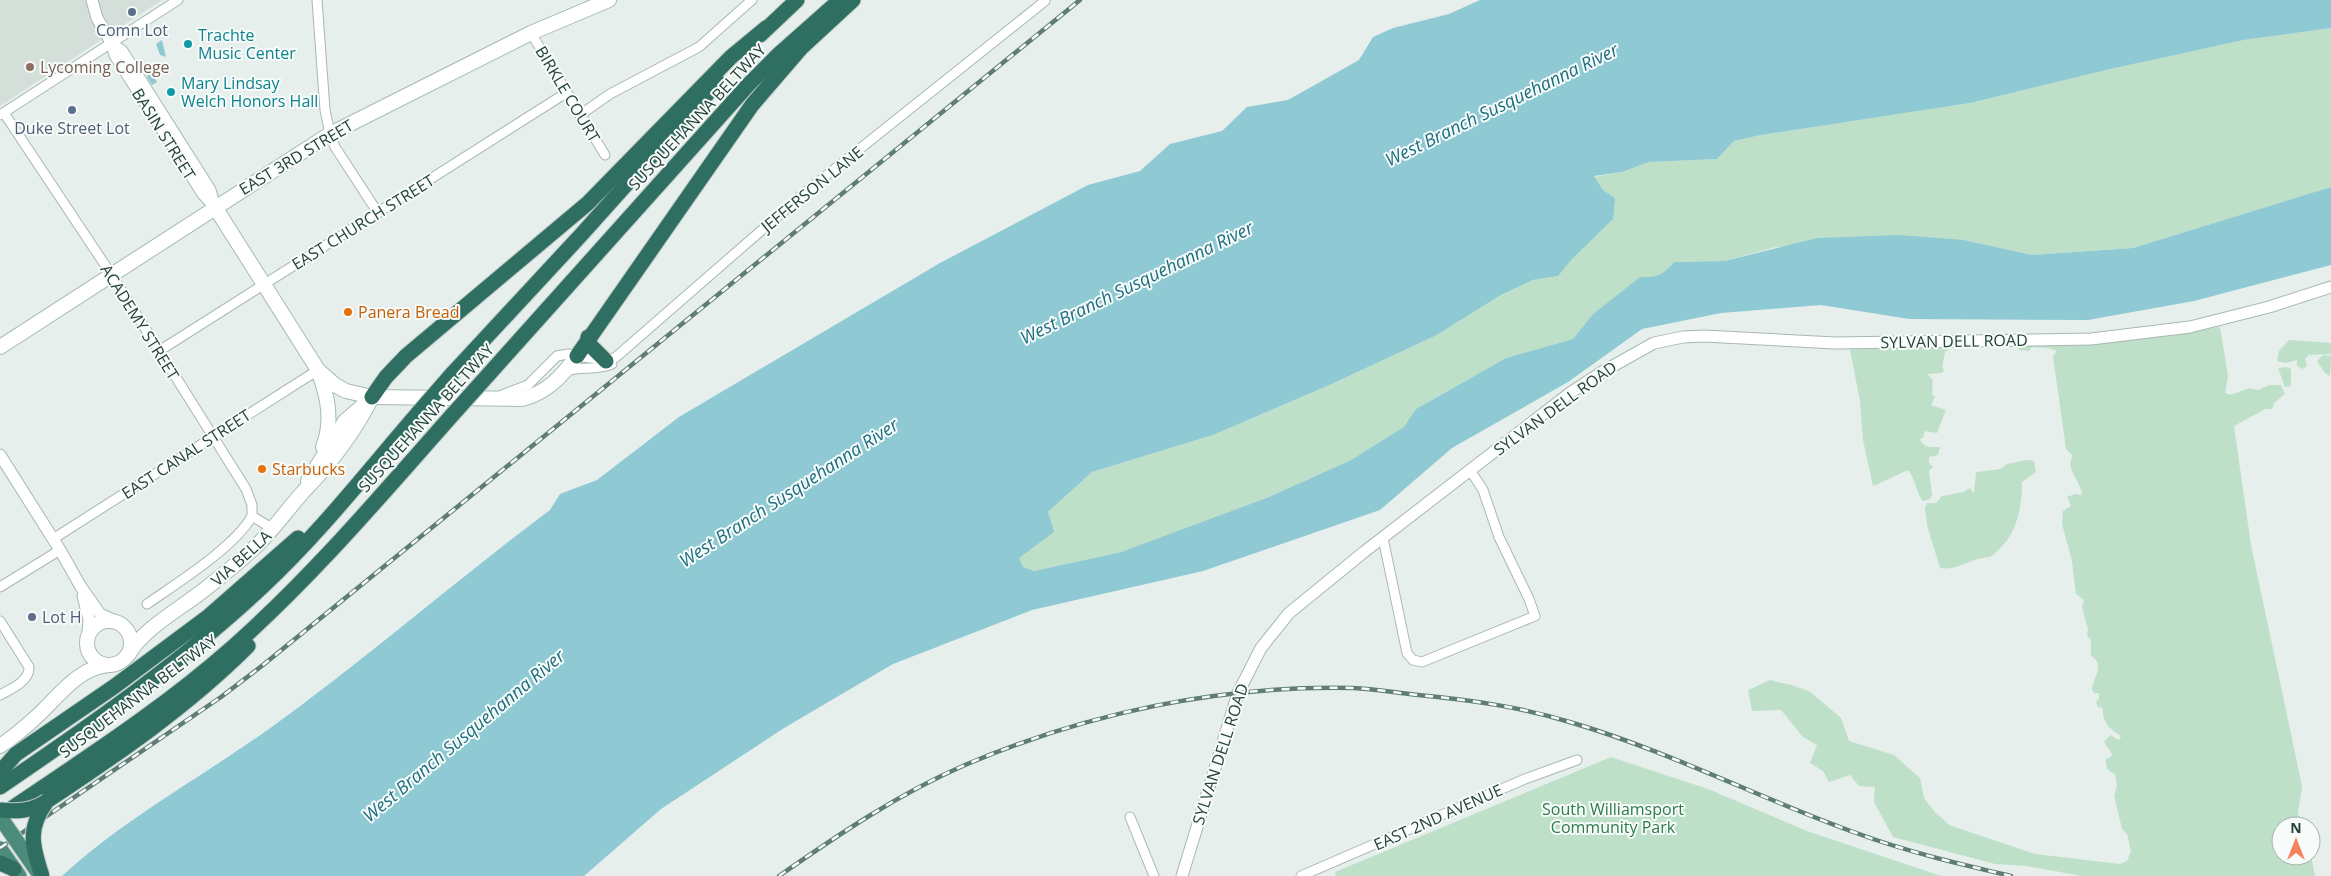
<svg xmlns="http://www.w3.org/2000/svg" width="2331" height="876" viewBox="0 0 2331 876" font-family="'Open Sans',sans-serif">
<rect width="100%" height="100%" fill="#e6efeb"/>
<polygon fill="#d4dfda" points="0,0 162,0 0,106"/>
<g fill="#bfe0c8">
<polygon points="2331,28 2331,187 2133,248 2032,255 1964,240 1776,247 1725,261 1674,262 1667,271 1592,315 1573,339 1506,358 1416,409 1405,427 1351,460 1269,497 1121,552 1034,571 1023,567 1018,558 1053,532 1048,512 1092,472 1213,435 1325,387 1435,336 1501,295 1533,280 1558,276 1615,198 1603,190 1593,177 1622,172 1649,162 1717,159 1734,141 1761,135 1970,103 2115,68 2244,40"/>
<path d="M2220 327 2228 376 2225 393 2230 395 2250 388 2258 390 2269 385H2281L2285 394 2274 403 2272 409H2265L2234 426 2251 545 2302 786 2298 813 2302 826H2281V856H2311L2315 876H2082L2026 866 1995 864 1893 837 1874 802 1875 787 1859 786 1850 775 1829 782 1823 771 1810 763 1817 745 1803 737 1781 710 1752 711 1748 690 1770 680 1791 685 1809 691 1841 718 1849 741 1894 755 1920 778 1924 798 1935 812 1949 825 2035 854 2120 864 2127 861 2131 851 2127 834 2122 829 2114 795 2117 786 2115 774C2108 771 2105 767 2106 759L2112 756 2111 752 2104 742 2110 735 2119 740 2121 736C2111 731 2101 721 2103 708L2098 707 2096 702 2099 698V693H2094L2092 689C2093 677 2106 665 2091 656V640L2087 636 2088 629 2082 607 2084 600 2076 594 2072 561 2062 524 2063 511 2071 506 2067 497 2075 494 2082 495C2082 483 2064 468 2073 456L2066 449 2053 356 2057 351 2048 348 2032 347 2029 351 2020 350 2015 347 2024 344 2161 335Z"/>
<polygon points="2289,340 2331,343 2331,354 2309,355 2305,359 2307,366 2303,369 2297,366 2297,360 2286,363 2277,361 2279,351"/>
<path d="M1964 345 1970 349 1953 347 1945 352 1942 367 1944 370 1942 373 1927 374 1933 380 1932 394 1935 397 1931 405 1946 410 1937 433 1924 431V437L1920 439C1923 448 1930 447 1940 447L1938 455 1929 457V463L1933 467 1929 471 1932 495 1930 499 1923 501C1916 493 1916 479 1908 470L1873 486 1863 440 1860 401 1850 350 1852 348Z"/>
<polygon points="2323,355 2331,356 2330,376 2325,373 2317,361"/>
<polygon points="2286,367 2291,369 2291,386 2285,387 2278,368"/>
<path d="M2027 460 2034 461 2036 472 2022 482C2022 512 2015 540 1990 557 1973 557 1958 571 1940 568L1927 525 1925 508 1927 503H1936L1942 496 1963 492 1970 488 1974 494 1976 472 2001 469 2007 464Z"/>
<polygon points="1611,757 1708,789 1807,831 1941,876 1336,876 1335,872"/>
</g>
<g fill="#8ec9d4">
<path d="M1480 0H2331V28L2244 40 2115 68 1970 103 1761 135 1734 141 1717 159 1649 162 1622 172 1594 176 1603 190 1615 198 1613 219 1572 259 1558 276 1533 280 1501 295 1435 336 1325 387 1213 435 1092 472 1048 512 1054 532 1019 558 1023 567 1034 571 1121 552 1269 497 1351 460 1404 427 1416 409 1506 358 1573 339 1592 315 1640 277C1656 278 1664 275 1674 262L1725 261 1817 238 1899 235 1964 240 2032 255 2133 248 2331 187V265L2194 301 2088 320 1909 319 1821 305 1721 313 1642 329 1568 382 1452 448 1380 510 1203 571 1032 610 893 664 784 728 661 809 584 876H62C124 819 200 778 269 729 365 660 455 581 550 510L560 494 597 480 679 417 940 263 1088 185 1140 171 1170 144 1222 131 1247 107 1288 100 1359 60 1373 37 1393 28 1449 14Z"/>
<polygon points="162,40 166,57 160,55 156,44"/>
<polygon points="153,67 157,73 154,77 157,82 152,85 147,77 149,70"/>
</g>
<g fill="none" stroke-linecap="round" stroke-linejoin="round">
<g stroke="#a8b8b2" stroke-width="11">
<g id="minor">
<polyline points="317,0 325,110 330,134 335,147 378,213"/>
<polyline points="531,33 605,155"/>
<polyline points="4,113 111,274 246,489 252,505 252,516 273,529"/>
<polyline points="0,115 178,0"/>
<polyline points="580,115 610,94 699,47 752,0"/>
<polyline points="159,351 566,93"/>
<path d="M566 371C581 366 597 371 612 364"/>
<polyline points="502,395 528,385 557,356 568,354 606,361 616,357 802,195 1045,1"/>
<polyline points="1383,538 1407,653 1413,660 1422,662 1535,616 1529,599 1499,537 1483,490 1470,470"/>
<polyline points="53,539 318,370"/>
<polyline points="0,587 60,550"/>
<path d="M147 604C177 583 235 547 252 516"/>
<path d="M0 621 29 667C30 681 11 689 0 695"/>
<polyline points="1130,817 1154,876"/>
<polyline points="1301,876 1525,779 1577,760"/>
</g>
</g>
<g stroke="#a8b8b2" stroke-width="13">
<g id="tertiary">
<polyline points="92,0 97,18 112,44"/>
<polygon points="112,44 122,51 210,190 215,207 203,194 115,55"/>
<polyline points="0,455 60,550 81,587 100,614 117,622"/>
<polyline points="83,596 89,619 88,636"/>
<polyline points="1182,876 1238,693 1261,648 1289,613 1364,552 1570,393 1602,372 1654,343 1683,337 1704,336 1835,343 2091,339 2190,327 2269,307 2331,287"/>
</g>
</g>
<g stroke="#a4bbb3" stroke-width="16">
<g id="secondary">
<path d="M215 207 318 370 335 385 346 391 372 397 522 399C547 393 562 376 577 356"/>
<polyline points="0,347 330,134 531,33 609,0"/>
<path d="M319 373C328 397 333 422 323 447"/>
<polyline points="308,481 345,421 368,401"/>
<circle cx="109" cy="643" r="22"/>
<path d="M129 654C143 628 185 606 209 586 224 574 239 562 253 549 272 532 286 511 303 492 331 463 354 433 372 397"/>
<path d="M0 746C12 738 23 729 34 719 56 700 77 667 109 665"/>
</g>
</g>
<g stroke="#c2cac8" stroke-width="17">
<polyline id="trunk" points="0,849 19,876"/>
</g>
<g stroke="#c2cac8" stroke-width="17">
<g id="motorway">
<polyline points="760,35 797,0"/>
<polyline points="588,337 590,345 606,361"/>
<polyline points="577,356 752,105 801,48 853,0"/>
<polyline points="452,374 581,235 718,82"/>
<polyline points="489,374 748,85 779,54 840,0"/>
<polyline points="372,397 386,377 406,356 588,203 731,57 766,28"/>
<polyline points="0,772 16,754 115,686 209,616 298,538"/>
<path d="M0 787C91 725 181 663 262 587 319 534 368 471 419 412"/>
<path d="M47 801C118 754 188 706 248 646"/>
<path d="M5 813C83 760 163 709 234 646 314 575 383 493 454 413"/>
<polyline points="0,863 14,869"/>
</g>
</g>
<use href="#minor" stroke="#fff" stroke-width="9"/>
<use href="#tertiary" stroke="#fff" stroke-width="11"/>
<use href="#secondary" stroke="#fff" stroke-width="14"/>
<use href="#trunk" stroke="#4c8a7c" stroke-width="15"/>
<use href="#motorway" stroke="#2f6f62" stroke-width="15"/>
<g stroke="#5f7d75" stroke-width="4.5">
<g id="rail">
<polyline points="0,848 221,697 263,665 1080,0"/>
<path d="M779 876C838 835 898 794 965 765 1087 713 1220 685 1353 688 1375 689 1397 693 1418 695 1471 700 1522 707 1573 723 1671 752 1763 800 1859 834 1908 852 1960 864 2011 876"/>
</g>
</g>
<use href="#rail" stroke="#f7fbf9" stroke-width="2.5" stroke-dasharray="8" stroke-linecap="butt"/>
<g stroke="#c2cac8" stroke-width="17" stroke-linecap="butt">
<polyline id="trunk-bridge" points="0,817 40,875"/>
</g>
<g stroke="#c2cac8" stroke-width="17" stroke-linecap="butt">
<g id="motorway-bridge">
<polyline points="419,412 452,374"/>
<polyline points="454,413 489,374"/>
<path d="M0 810C17 812 32 811 47 801"/>
<path d="M42 876C32 845 27 829 47 801"/>
</g>
</g>
<use href="#trunk-bridge" stroke="#4c8a7c" stroke-width="15"/>
<use href="#motorway-bridge" stroke="#2f6f62" stroke-width="15"/>
</g>
<g fill="#5c6f8a" stroke="#f7fbf9" stroke-width="2">
<circle cx="132" cy="12" r="5"/>
<circle cx="72" cy="110" r="5"/>
<circle cx="32" cy="617" r="5"/>
</g>
<g fill="#0f9aa8" stroke="#f7fbf9" stroke-width="2">
<circle cx="188" cy="44" r="5"/>
<circle cx="171" cy="92" r="5"/>
</g>
<circle fill="#8d6e63" stroke="#f7fbf9" stroke-width="2" cx="30" cy="67" r="5"/>
<g fill="#e8710a" stroke="#f7fbf9" stroke-width="2">
<circle cx="348" cy="312" r="5"/>
<circle cx="262" cy="469" r="5"/>
</g>
<g text-anchor="middle" stroke-width="4" stroke-linejoin="round" paint-order="stroke">
<g font-size="16" fill="#4e5e75" stroke="#f7fbf9">
<text x="132" y="36">Comn Lot</text>
<text x="72" y="134">Duke Street Lot</text>
<text x="42" y="623" text-anchor="start">Lot H</text>
</g>
<g font-size="16" fill="#0d838f" stroke="#f7fbf9" text-anchor="start">
<text x="198" y="41">Trachte<tspan x="198" dy="18">Music Center</tspan></text>
<text x="181" y="89">Mary Lindsay<tspan x="181" dy="18">Welch Honors Hall</tspan></text>
</g>
<g font-size="16" fill="#785e54" stroke="#f7fbf9" text-anchor="start">
<text x="40" y="73">Lycoming College</text>
</g>
<g font-size="16" fill="#24423a" stroke="#f7fbf9">
<text transform="translate(568 94) rotate(59)" y="6">BIRKLE COURT</text>
<text transform="translate(697 117) rotate(-47)" y="6">SUSQUEHANNA BELTWAY</text>
<text transform="translate(164 134) rotate(58)" y="6">BASIN STREET</text>
<text transform="translate(296 157) rotate(-31)" y="6">EAST 3RD STREET</text>
<text transform="translate(812 189) rotate(-39)" y="6">JEFFERSON LANE</text>
<text transform="translate(363 222) rotate(-32)" y="6">EAST CHURCH STREET</text>
<text transform="translate(140 322) rotate(58)" y="6">ACADEMY STREET</text>
<text transform="translate(1954 341) rotate(-1)" y="6">SYLVAN DELL ROAD</text>
<text transform="translate(1555 408) rotate(-36)" y="6">SYLVAN DELL ROAD</text>
<text transform="translate(426 418) rotate(-48)" y="6">SUSQUEHANNA BELTWAY</text>
<text transform="translate(186 454) rotate(-33)" y="6">EAST CANAL STREET</text>
<text transform="translate(241 558) rotate(-42)" y="6">VIA BELLA</text>
<text transform="translate(138 696) rotate(-37)" y="6">SUSQUEHANNA BELTWAY</text>
<text transform="translate(1220 754) rotate(-72)" y="6">SYLVAN DELL ROAD</text>
<text transform="translate(1438 817) rotate(-24)" y="6">EAST 2ND AVENUE</text>
</g>
<g font-size="16" fill="#c56008" stroke="#f7fbf9" text-anchor="start">
<text x="358" y="318">Panera Bread</text>
<text x="272" y="475">Starbucks</text>
</g>
<g font-size="16" fill="#2d7a4b" stroke="#f7fbf9">
<text x="1613" y="815">South Williamsport<tspan x="1613" dy="18">Community Park</tspan></text>
</g>
<g font-size="18" font-style="italic" fill="#1c6f80" stroke="#f7fbf9">
<text transform="translate(1502 105) rotate(-26)" y="6">West Branch Susquehanna River</text>
<text transform="translate(1137 283) rotate(-26)" y="6">West Branch Susquehanna River</text>
<text transform="translate(789 493) rotate(-33)" y="6">West Branch Susquehanna River</text>
<text transform="translate(464 736) rotate(-40)" y="6">West Branch Susquehanna River</text>
</g>
</g>
<g transform="translate(2296 841)"><circle r="24" fill="#f7fbf9" stroke="#a3b1ad"/>
<path d="M0-4L9 19L0 12L-9 19Z" fill="#f4845f"/>
<text y="-8" font-size="14" font-weight="bold" text-anchor="middle" fill="#24423a">N</text>
</g>
</svg>
